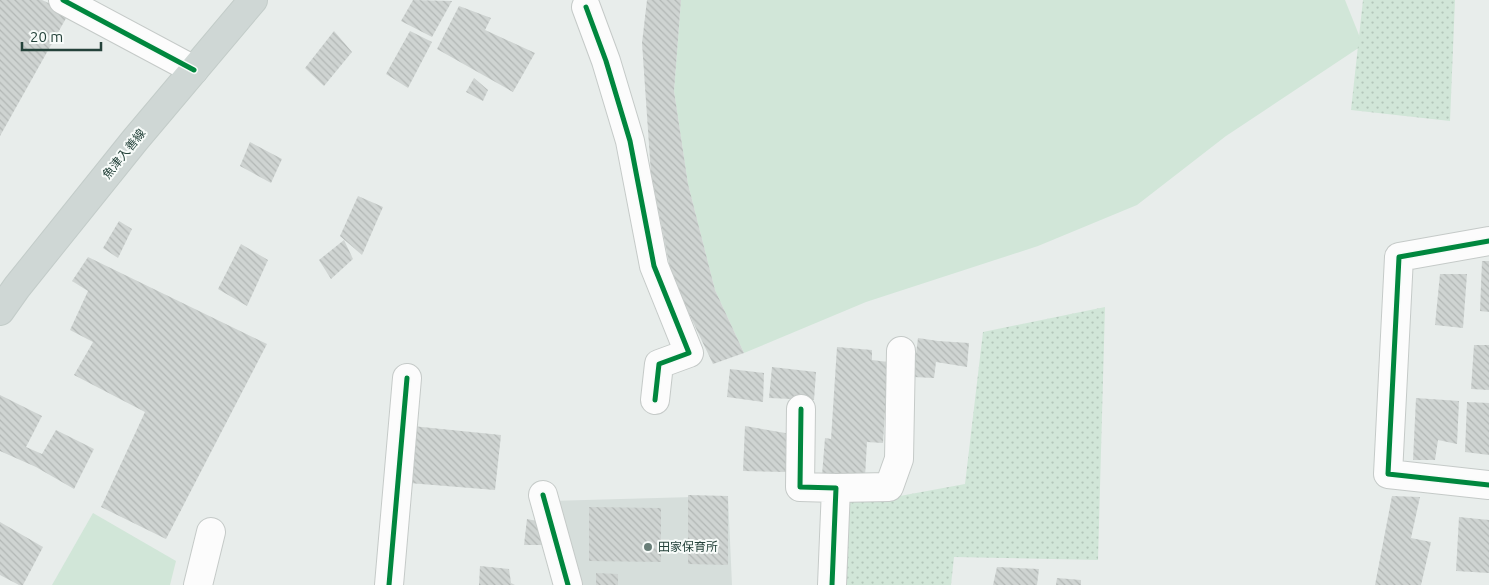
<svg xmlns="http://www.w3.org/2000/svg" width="1489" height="585" viewBox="0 0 1489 585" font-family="Ubuntu,'Noto Sans JP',sans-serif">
<defs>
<pattern id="garden-dots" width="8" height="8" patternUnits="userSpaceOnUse" patternTransform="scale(1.25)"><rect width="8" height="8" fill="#d1e6d8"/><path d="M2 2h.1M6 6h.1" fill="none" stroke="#b3c6ba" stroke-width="1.8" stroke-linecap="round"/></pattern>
<pattern id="building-back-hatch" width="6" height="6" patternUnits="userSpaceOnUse" patternTransform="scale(1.25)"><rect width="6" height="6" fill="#cfd4d2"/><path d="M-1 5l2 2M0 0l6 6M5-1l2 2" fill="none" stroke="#b2b7b5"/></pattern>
</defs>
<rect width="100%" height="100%" fill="#e8edeb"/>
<polygon fill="#d6dedb" points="728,496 732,585 574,585 550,501"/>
<g fill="#d1e6d8">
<polygon points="681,0 1345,0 1363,45 1226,136 1137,205 1038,246 866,302 744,353 715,290 688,184 674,91"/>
<polygon points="93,513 176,561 170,585 52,585"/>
</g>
<g fill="url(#garden-dots)">
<polygon points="1363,0 1455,0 1450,121 1351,110"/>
<polygon points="1105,307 1098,560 954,557 951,585 844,585 848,502 889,498 965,484 983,332"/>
</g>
<g fill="url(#building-back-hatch)">
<polygon points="0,0 42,0 69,13 0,136"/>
<polygon points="413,0 452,1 432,37 401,21"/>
<polygon points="647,0 681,0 674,91 688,184 715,290 744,353 713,364 672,278 651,174 642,43"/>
<polygon points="459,6 491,18 485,30 535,53 513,92 437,49"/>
<polygon points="334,31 352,52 324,86 305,68"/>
<polygon points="410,31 432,42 408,88 386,74"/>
<polygon points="474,78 488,90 483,101 466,92"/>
<polygon points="250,142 282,159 271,183 240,166"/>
<polygon points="358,196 383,207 362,255 340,236"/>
<polygon points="119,221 132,229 118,258 103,248"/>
<polygon points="344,240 353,259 331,279 319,260"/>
<polygon points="241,244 268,260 247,306 218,289"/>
<polygon points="88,257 267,344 166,539 101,507 145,412 74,375 93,342 70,330 88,291 72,281"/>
<polygon points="1482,261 1489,261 1489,312 1480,311"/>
<polygon points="1440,274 1467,274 1463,328 1435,325"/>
<polygon points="918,338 938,341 969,343 967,367 936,362 934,378 913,377"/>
<polygon points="1474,345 1489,345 1489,390 1471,389"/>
<polygon points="837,347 872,350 872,360 888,362 883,443 867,442 865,477 822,475 825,438 831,439"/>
<polygon points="772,367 816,372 814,400 769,398"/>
<polygon points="730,369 764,373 763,402 727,397"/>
<polygon points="0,395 42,416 26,447 42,454 56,430 94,449 74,489 36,467 0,451"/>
<polygon points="1416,398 1459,401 1457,444 1438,440 1435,460 1413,460"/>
<polygon points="1467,402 1489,403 1489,455 1465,452"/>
<polygon points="412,426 501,435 495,490 409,483"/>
<polygon points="745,426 791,434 786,472 743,471"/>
<polygon points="688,495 728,496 728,565 688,564"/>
<polygon points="1392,496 1420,497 1411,538 1431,542 1421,585 1375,585"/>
<polygon points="589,507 661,508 661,562 589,561"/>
<polygon points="1459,517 1489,520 1489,573 1456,571"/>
<polygon points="527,519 542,522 542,545 524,545"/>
<polygon points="0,522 43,547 23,585 19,585 0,575"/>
<polygon points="480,566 509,569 511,583 515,585 479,585"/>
<polygon points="997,567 1039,569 1037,585 993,585"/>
<polygon points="596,573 618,574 618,585 596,585"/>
<polygon points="1057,578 1081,580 1081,585 1056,585"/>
</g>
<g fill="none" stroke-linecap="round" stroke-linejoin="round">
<g stroke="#c5cac8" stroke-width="30">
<g id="minor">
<polyline points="63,0 194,70"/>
<polyline points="586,7 606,61 630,141 654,266 689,353 659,364 655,400"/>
<polyline points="1489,241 1399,257 1388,474 1489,485"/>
<polyline points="801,409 800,487 836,488 832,585"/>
<polyline points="836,488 889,487 899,459 901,351"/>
<polyline points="543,495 568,585"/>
<polyline points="198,585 211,532"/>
<polyline points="389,585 407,378"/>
</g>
</g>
<g stroke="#c3ccc9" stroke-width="30">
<polyline id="major" points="0,311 17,287 135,140 253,0"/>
</g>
<use href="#minor" stroke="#fcfcfc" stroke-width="28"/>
<use href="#major" stroke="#cfd7d5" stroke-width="28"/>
<g stroke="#f7fbf9" stroke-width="8">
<g id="cycleway">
<polyline points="63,0 194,70"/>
<polyline points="586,7 606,61 630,141 654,266 689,353 659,364 655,400"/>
<polyline points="1489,241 1399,257 1388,474 1489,485"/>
<polyline points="801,409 800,487 836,488 832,585"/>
<polyline points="543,495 568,585"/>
<polyline points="389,585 407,378"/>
</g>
</g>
<use href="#cycleway" stroke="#00873e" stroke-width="5"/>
</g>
<circle fill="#697e78" stroke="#f7fbf9" stroke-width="2" cx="648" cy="547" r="5"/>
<g text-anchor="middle" stroke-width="4" stroke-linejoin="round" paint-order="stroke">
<g font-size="12" fill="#24423a" stroke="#f7fbf9">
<text transform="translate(124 154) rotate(-51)" y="4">魚津入善線</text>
</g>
<g font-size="12" fill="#24423a" stroke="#f7fbf9" text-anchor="start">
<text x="658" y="551">田家保育所</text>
</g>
</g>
<path d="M22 42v8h79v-8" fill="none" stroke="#24423a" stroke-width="2.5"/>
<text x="30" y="42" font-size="15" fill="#24423a" stroke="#f7fbf9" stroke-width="4" paint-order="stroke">20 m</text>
</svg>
